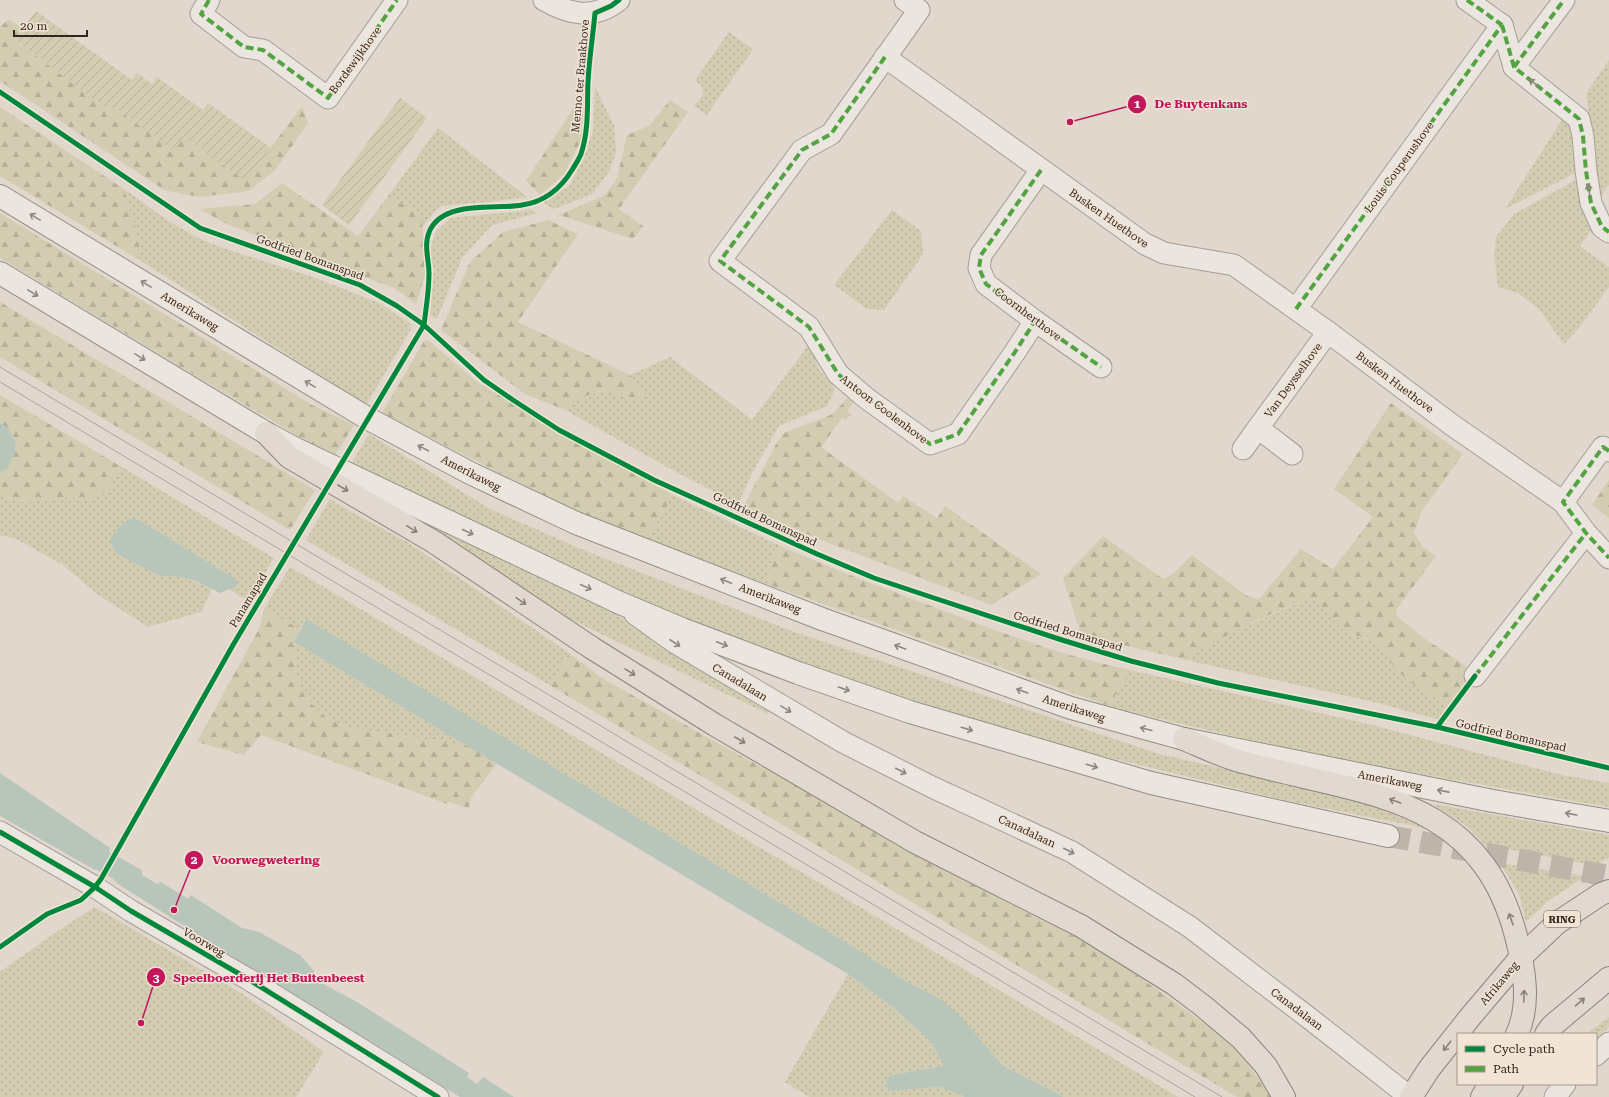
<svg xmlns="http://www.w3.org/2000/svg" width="1609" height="1097" viewBox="0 0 1609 1097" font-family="'Roboto Serif',serif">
<defs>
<pattern id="grass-dots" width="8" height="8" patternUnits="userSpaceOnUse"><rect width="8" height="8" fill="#d2ccb1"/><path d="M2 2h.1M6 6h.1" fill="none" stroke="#b5af98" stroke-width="1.8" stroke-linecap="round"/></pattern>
<pattern id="forest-firs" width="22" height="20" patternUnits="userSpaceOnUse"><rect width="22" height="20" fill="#d2ccb1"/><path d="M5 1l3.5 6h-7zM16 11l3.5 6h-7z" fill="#b5af98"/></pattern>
<pattern id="garden-furrows" width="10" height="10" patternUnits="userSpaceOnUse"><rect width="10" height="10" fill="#d2ccb1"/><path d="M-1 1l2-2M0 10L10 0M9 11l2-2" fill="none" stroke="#b5af98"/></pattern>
</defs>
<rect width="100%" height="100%" fill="#e1d7cd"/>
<g fill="url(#grass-dots)">
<polygon points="729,32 753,49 707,115 694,106 703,95 702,86 695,80"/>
<polygon points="1609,60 1609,185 1600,197 1586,94"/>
<polygon points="595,87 614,125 616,152 609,172 592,194 554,209 543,203 570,185 583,160 593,132"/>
<polygon points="1564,117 1576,134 1581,170 1505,209"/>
<polygon points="438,128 527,197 488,202 440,206 422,227 422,217 389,195"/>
<polygon points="1583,176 1593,228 1580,246 1609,267 1609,287 1578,329 1564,344 1538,308 1518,293 1498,287 1494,255 1496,237 1514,214"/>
<path d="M124 189 167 220 198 238 223 248 310 276 354 293 381 304 411 324V329L366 405 138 259C140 235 130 213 124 189Z"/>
<polygon points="532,210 537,213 492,225 462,258 437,319 430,315 434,271 430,250 435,233 450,218"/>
<polygon points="892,210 921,231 923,254 884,310 867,309 834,285"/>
<path d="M811 342 818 368 835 389 827 406 779 426 752 473 738 504 676 472 565 410C576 401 589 392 604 392 614 392 630 399 640 402L644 392 630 375 670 357 752 420Z"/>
<polygon points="369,434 490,509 588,552 789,630 1159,754 1357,799 1425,828 1289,801 1045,742 766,653 574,574 350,466"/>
<polygon points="122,467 274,558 248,601 230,590 239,582 139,520 129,518 110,540 115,551 124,558 161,576 184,577 212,589 201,612 148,627 97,594 63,565 16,539 0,535 0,496 22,502 72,497 91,500 107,491"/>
<polygon points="673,495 776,544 767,584 647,539"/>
<polygon points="330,499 348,510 407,542 569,653 551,686 306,540"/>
<polygon points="407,510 583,594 770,708 768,714 570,619"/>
<polygon points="290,567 1178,1097 1064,1097 1003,1066 941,999 907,982 305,619 300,629 264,609"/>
<polygon points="1307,599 1316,600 1347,633 1372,641 1382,649 1396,668 1411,681 1440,701 1451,705 1440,720 1374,702 1182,659 1238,630"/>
<polygon points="294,642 468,746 351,728 330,720 316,709 304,694 296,676"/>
<path d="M1130 670 1368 724 1562 775 1609 783V807C1442 778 1273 749 1109 706Z"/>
<polygon points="1433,804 1609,835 1609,858 1594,865 1485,845 1468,827"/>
<polygon points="1500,863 1585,876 1547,902 1526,922 1519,894"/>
<polygon points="95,907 241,993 324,1052 296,1097 0,1097 0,972 59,930"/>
<polygon points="848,974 895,1009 932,1043 944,1066 892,1075 886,1078 888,1091 939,1087 962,1095 964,1097 809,1097 785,1082"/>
<polygon points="1609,1017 1609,1027 1596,1039 1596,1034 1586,1034"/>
</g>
<g fill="url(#forest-firs)">
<polygon points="9,20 23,28 15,40 107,109 111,105 174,150 183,137 246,181 302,106 308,123 276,169 249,191 199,197 164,190 0,81 0,26"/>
<polygon points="584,92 582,138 564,174 540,195 526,181"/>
<polygon points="670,100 688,112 619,209 643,226 633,239 559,215 605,195 617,178 627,135 649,126"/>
<polygon points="0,107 124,189 136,229 139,245 138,259 0,176"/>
<polygon points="282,183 358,236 389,195 422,217 425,274 416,304 396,289 227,224 199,209 255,204"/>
<polygon points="0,213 312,405 354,425 334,457 186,370 0,258"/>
<path d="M548 220 578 234 518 322 630 375 644 392 640 402C630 399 614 392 604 392 589 392 576 401 565 410L525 394 441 330 470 262 503 232Z"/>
<polygon points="0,302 315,490 290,530 0,357"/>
<polygon points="428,340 477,382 508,400 546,425 589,450 673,495 647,539 585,515 539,493 382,413 424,341"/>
<polygon points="0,395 122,467 107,491 91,500 72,497 22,502 0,496 0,473 8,468 15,452 15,441 8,428 0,423"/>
<polygon points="848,397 854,402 847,411 851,414 846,420 842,418 821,447 898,503 903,496 937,518 945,506 1041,574 991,605 816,538 744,506 777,442 784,433 833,414"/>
<path d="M1391 403 1463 454 1422 511 1414 533 1423 547 1436 556 1396 610 1397 616 1421 636 1475 672 1451 705C1433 699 1408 682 1395 668 1388 659 1383 649 1374 642 1366 637 1356 636 1348 633 1334 626 1326 611 1316 600L1307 599 1278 611 1238 630 1182 659 1081 635 1063 578 1103 536 1163 579 1174 573 1192 555 1247 596 1259 599 1301 549 1333 569 1373 517 1334 489Z"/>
<polygon points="1609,480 1609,518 1592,505"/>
<path d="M776 544C827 567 879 586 931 606 996 631 1062 656 1130 670L1109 706 767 584Z"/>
<polygon points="264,609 300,629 294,642 296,676 304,694 316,709 330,720 351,728 468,746 497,763 471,798 469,808 448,802 447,804 261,735 244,755 197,742 260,627"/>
<polygon points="569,653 602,678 721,745 1033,916 1100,949 1225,1038 1247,1063 1272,1097 1237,1097 551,686"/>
</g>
<g fill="url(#garden-furrows)">
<polygon points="36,11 132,80 137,73 152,84 157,77 203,110 208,103 271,148 246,181 183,137 174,151 111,105 107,109 15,40"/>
<polygon points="400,98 427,118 349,225 322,205"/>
</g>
<g fill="#b8c5ba">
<polygon points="0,423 8,428 15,441 15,452 8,468 0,473"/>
<polygon points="130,518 139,520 240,582 233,588 220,593 198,582 184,577 161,576 124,558 115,551 110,540 119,527"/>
<polygon points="306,619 855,948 907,982 941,999 958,1014 1003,1066 1064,1097 964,1097 962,1095 939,1087 888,1091 886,1078 892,1075 944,1066 932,1043 895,1009 848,974 294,642"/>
<polygon points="0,773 110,848 109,852 142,870 142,875 157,884 161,882 188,899 191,895 242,928 259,932 300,955 314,971 312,978 357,1002 469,1073 467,1077 477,1084 483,1077 514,1097 460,1097 314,1008 118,884 112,878 97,870 95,870 0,816"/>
</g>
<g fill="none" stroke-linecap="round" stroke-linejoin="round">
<polyline stroke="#beb4aa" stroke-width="22" stroke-dasharray="22 11" stroke-linecap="butt" points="1388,836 1609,876"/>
<g stroke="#a69d96" stroke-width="23">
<g id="street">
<polyline points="209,0 201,14 244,47 263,50 328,98 397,0"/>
<path d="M544 0C570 15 594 20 619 0"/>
<polyline points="905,0 919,10 831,134 802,150 720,261 809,327 838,374 866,398 930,444 958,434 1015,352 1035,321"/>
<polyline points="1467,0 1502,25"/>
<polyline points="1502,25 1514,67 1579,119 1583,136 1586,171 1591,203 1602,227 1609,232"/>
<polyline points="885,57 1145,244 1164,253 1234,265 1328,332 1452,425 1563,502 1586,533 1609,558"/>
<polyline points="1514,67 1564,0"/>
<polyline points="1041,170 981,255 979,268 986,284 1035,321 1101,367"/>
<polyline points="1296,309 1502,25"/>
<polyline points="1243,449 1258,428"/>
<polyline points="1292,454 1258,428 1328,332"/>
<polyline points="1563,502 1603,447 1609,451"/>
<polyline points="635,614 674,642 843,742 932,787 1072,852 1190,927 1309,1018 1410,1097"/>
<polyline points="1475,676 1586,533"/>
<polyline points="0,832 95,887 131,911 248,979 438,1097"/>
<polyline points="1596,1055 1609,1043"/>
<polyline points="1555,1097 1565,1084"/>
</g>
</g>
<g stroke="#968d86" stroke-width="24">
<g id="secondary">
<polyline points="0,196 367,418 470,473 576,523 822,619 1071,708 1184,739 1493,801 1609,821"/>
<polyline points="0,273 266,433 298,450 620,603 682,629 798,673 910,712 1151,783 1388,836"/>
</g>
</g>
<g stroke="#8c837d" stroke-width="24">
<g id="primary">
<polyline points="266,433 289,457 434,542 592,648 715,725 915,842 1081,926 1174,984 1203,1006 1241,1038 1266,1066 1284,1097"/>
<path d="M1184 739C1203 747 1223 757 1243 762 1361 795 1479 793 1516 936 1524 967 1531 1004 1517 1034"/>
<polyline points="1546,1034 1552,1026 1609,978"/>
<polyline points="1411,1097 1429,1069 1471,1016 1521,957 1557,923 1601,894 1609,891"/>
<polyline points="1482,1097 1490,1084"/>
<polyline points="1503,1097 1512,1084"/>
</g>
</g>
<use href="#street" stroke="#eae5de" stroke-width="21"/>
<use href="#secondary" stroke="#eae5de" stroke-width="22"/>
<use href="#primary" stroke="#e1d9d0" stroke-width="22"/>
<g stroke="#aaa49e" stroke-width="1">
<polyline points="0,367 1222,1097"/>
<polyline points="0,382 1195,1097"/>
</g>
<g stroke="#53a341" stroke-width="4" stroke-dasharray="8 4" stroke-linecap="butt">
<polyline points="209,0 201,14 244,47 263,50 328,98 397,0"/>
<polyline points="1467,0 1502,25"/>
<polyline points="1502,25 1514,67 1579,119 1583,136 1586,171 1591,203 1602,227 1609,232"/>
<polyline points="885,57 831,134 802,150 720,261 809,327 838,374 866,398 930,444 958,434 1015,352 1035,321"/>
<polyline points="1514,67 1564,0"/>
<polyline points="1041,170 981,255 979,268 986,284 1035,321 1101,367"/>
<polyline points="1296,309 1502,25"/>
<polyline points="1609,451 1603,447 1563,502 1586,533 1609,558"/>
<polyline points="1475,676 1586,533"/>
</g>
<g stroke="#f1e4d4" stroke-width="8">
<g id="cycleway">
<polyline points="0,92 200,228 360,285 397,306 424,325 484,380 513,400 559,430 654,480 817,554 874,578 931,597 1062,640 1131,661 1218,683 1437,727 1609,768"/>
<polyline points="1437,727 1475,676"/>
<polyline points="0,832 95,887 131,911 248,979 438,1097"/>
<path d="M0 947 47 914 81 900 95 887 101 879 233 645 424 325C426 308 429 291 429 274 429 258 423 245 430 230 445 200 495 210 522 205 544 202 561 188 572 170 575 165 579 159 581 154 589 130 587 106 588 82 589 59 593 36 595 13L611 6 619 0"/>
</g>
</g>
<use href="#cycleway" stroke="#00873e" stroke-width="5"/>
</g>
<defs><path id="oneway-shaft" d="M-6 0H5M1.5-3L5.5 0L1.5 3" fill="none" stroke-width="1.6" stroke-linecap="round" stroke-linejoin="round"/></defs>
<g stroke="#8f867e">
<use href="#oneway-shaft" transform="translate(1534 83) rotate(-142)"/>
<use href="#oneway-shaft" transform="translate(1589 190) rotate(-99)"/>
<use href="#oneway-shaft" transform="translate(35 217) rotate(-149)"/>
<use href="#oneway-shaft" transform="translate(146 284) rotate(-149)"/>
<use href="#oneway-shaft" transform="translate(33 293) rotate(31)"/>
<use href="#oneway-shaft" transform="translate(140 357) rotate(31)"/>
<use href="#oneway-shaft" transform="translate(310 384) rotate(-149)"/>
<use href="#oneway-shaft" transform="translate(423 448) rotate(-152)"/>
<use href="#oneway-shaft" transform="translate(468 532) rotate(25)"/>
<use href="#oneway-shaft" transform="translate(726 581) rotate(-159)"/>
<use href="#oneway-shaft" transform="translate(586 587) rotate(25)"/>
<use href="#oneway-shaft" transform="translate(675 643) rotate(33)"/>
<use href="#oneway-shaft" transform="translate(722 644) rotate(21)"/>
<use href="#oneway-shaft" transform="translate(900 647) rotate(-160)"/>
<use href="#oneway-shaft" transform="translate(844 689) rotate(19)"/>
<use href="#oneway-shaft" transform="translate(1022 691) rotate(-160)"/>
<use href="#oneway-shaft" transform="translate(786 709) rotate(31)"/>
<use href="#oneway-shaft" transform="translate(967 729) rotate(16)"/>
<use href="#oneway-shaft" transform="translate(1146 729) rotate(-166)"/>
<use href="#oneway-shaft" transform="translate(1092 766) rotate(16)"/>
<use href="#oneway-shaft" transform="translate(901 771) rotate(27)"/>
<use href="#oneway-shaft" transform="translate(1443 791) rotate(-169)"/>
<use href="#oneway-shaft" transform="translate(1571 814) rotate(-170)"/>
<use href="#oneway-shaft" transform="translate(1069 851) rotate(27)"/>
</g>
<g stroke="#8a8078">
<use href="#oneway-shaft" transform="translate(343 488) rotate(30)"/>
<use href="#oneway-shaft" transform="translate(412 529) rotate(31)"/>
<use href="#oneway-shaft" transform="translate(521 601) rotate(34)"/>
<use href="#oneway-shaft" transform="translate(630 672) rotate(32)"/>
<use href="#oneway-shaft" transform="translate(740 740) rotate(30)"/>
<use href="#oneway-shaft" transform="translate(1395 801) rotate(-160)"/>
<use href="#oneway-shaft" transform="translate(1511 919) rotate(-109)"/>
<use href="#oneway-shaft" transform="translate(1524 996) rotate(-88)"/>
<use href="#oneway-shaft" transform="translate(1580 1002) rotate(-41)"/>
<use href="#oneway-shaft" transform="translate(1447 1046) rotate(128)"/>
</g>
<g text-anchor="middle" stroke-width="3" stroke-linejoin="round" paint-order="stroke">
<rect fill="#f1e4d4" stroke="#6d5f55" stroke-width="1" x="1544" y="911" width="36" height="16" rx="3"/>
<g font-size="10" font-weight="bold" fill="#34261f">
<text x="1562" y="923">RING</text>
</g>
<g font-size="11" fill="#34261f" stroke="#f1e4d4">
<text transform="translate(355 60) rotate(-54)" y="4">Bordewijkhove</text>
<text transform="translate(580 76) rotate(-85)" y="4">Menno ter Braakhove</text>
<text transform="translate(1399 167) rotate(-54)" y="4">Louis Couperushove</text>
<text transform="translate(1109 218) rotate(35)" y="4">Busken Huethove</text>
<text transform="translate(310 257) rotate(20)" y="4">Godfried Bomanspad</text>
<text transform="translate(190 311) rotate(31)" y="4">Amerikaweg</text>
<text transform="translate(1028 314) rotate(37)" y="4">Coornherthove</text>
<text transform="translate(1293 380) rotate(-54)" y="4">Van Deysselhove</text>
<text transform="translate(1395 382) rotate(37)" y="4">Busken Huethove</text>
<text transform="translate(884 409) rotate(37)" y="4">Antoon Coolenhove</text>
<text transform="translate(471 473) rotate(27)" y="4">Amerikaweg</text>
<text transform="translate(765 519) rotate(25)" y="4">Godfried Bomanspad</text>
<text transform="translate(770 598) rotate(21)" y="4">Amerikaweg</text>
<text transform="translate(248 600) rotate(-59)" y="4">Panamapad</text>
<text transform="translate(1068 631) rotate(17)" y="4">Godfried Bomanspad</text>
<text transform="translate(740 682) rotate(31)" y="4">Canadalaan</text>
<text transform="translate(1074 708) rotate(18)" y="4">Amerikaweg</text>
<text transform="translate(1511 735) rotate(13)" y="4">Godfried Bomanspad</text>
<text transform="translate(1390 780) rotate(11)" y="4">Amerikaweg</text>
<text transform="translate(1027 831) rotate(25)" y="4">Canadalaan</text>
<text transform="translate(204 942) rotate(30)" y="4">Voorweg</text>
<text transform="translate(1499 983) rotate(-50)" y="4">Afrikaweg</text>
<text transform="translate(1297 1009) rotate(37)" y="4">Canadalaan</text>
</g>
</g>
<path fill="none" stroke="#c2185b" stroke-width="1.5" d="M1070 122L1137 104M174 910L194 860M141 1023L156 977"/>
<g fill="#c2185b" stroke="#f1e4d4" stroke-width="1.5">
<circle cx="1070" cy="122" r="4"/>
<circle cx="174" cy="910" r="4"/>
<circle cx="141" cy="1023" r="4"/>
<circle cx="1137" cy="104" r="10"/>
<circle cx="194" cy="860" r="10"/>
<circle cx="156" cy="977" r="10"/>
</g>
<g font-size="12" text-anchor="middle" font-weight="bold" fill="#fff">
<text x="1137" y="108">1</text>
<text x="194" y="864">2</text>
<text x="156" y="982">3</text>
</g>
<g font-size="12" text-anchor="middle" font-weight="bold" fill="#c2185b" stroke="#f1e4d4" stroke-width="3" stroke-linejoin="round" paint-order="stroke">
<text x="1201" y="108">De Buytenkans</text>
<text x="266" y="864">Voorwegwetering</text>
<text x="269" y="982">Speelboerderij Het Buitenbeest</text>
</g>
<rect x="1457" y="1033" width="140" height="52" fill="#f1e4d4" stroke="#a5988c"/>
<rect x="1465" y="1046" width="20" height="6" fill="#00873e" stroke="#a5988c"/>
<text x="1493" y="1053" font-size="12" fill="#34261f">Cycle path</text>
<rect x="1465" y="1066" width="20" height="6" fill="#53a341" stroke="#a5988c"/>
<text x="1493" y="1073" font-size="12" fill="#34261f">Path</text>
<path d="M14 30v6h73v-6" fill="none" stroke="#34261f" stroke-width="2"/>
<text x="20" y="30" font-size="12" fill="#34261f" stroke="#f1e4d4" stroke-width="3" paint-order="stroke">20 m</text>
</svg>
